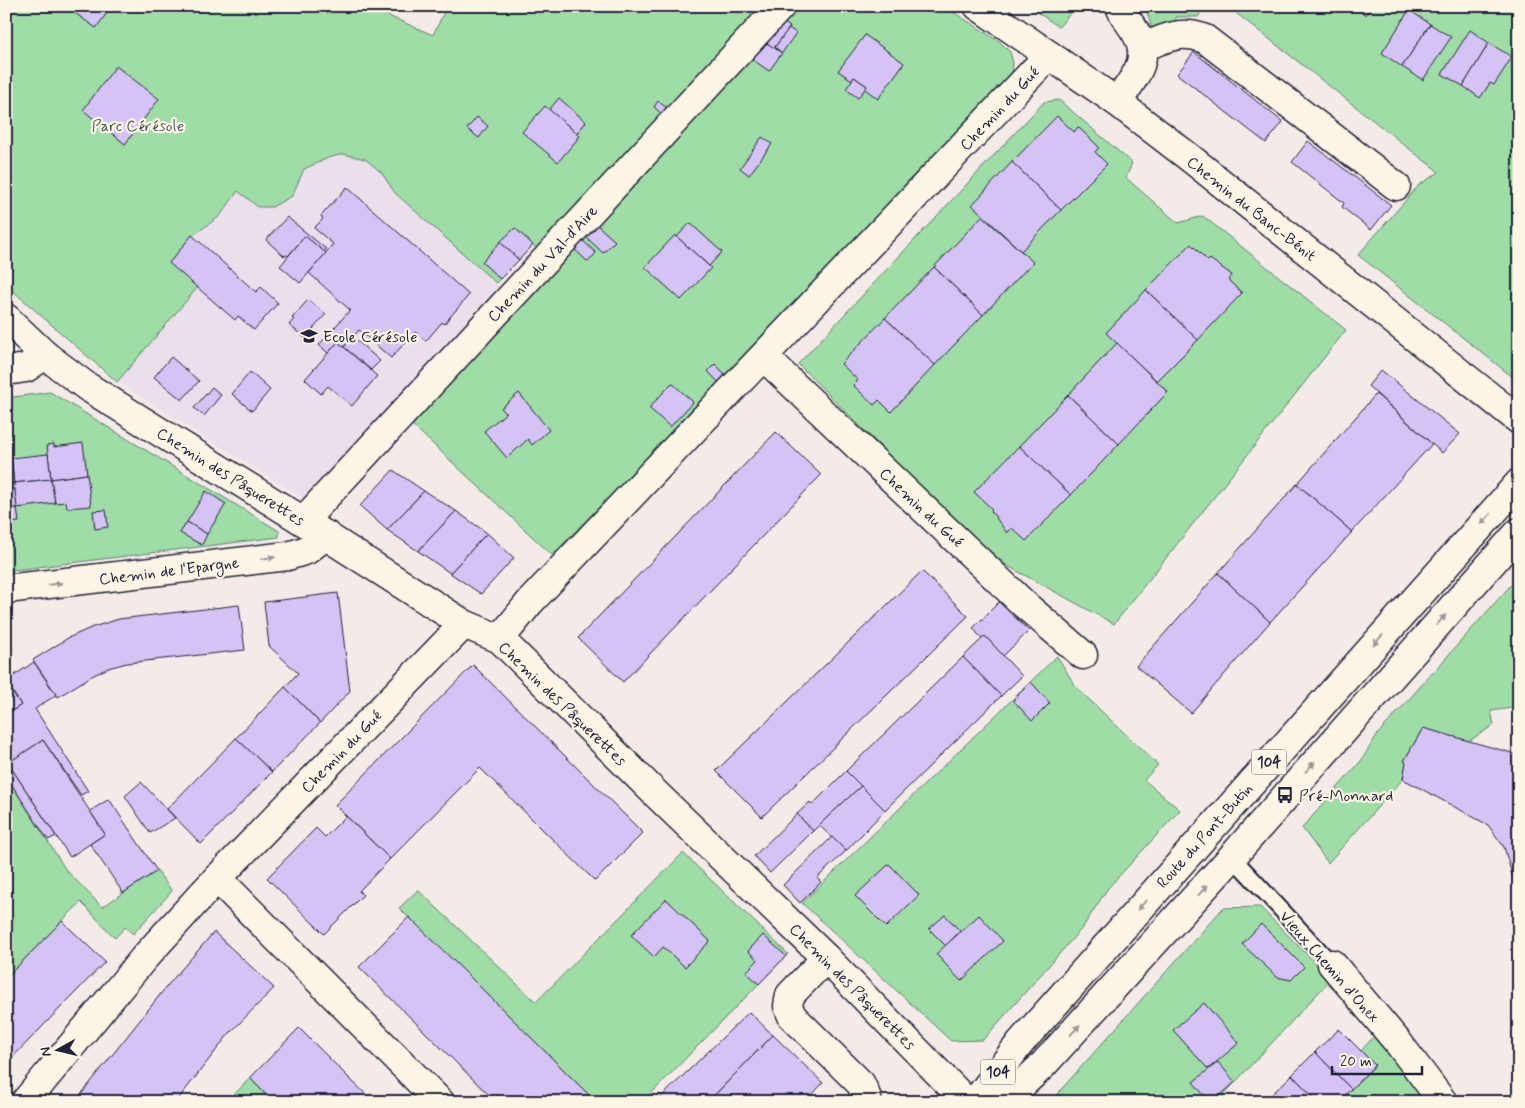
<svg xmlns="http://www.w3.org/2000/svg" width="1525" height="1108" viewBox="0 0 1525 1108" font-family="Mynerve,sans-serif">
<rect width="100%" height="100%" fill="#f4ebe8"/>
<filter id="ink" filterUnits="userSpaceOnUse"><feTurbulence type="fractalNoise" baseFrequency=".02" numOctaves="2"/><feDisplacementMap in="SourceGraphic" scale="10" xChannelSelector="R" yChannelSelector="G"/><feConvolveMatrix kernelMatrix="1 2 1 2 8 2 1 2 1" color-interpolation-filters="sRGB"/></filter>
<g filter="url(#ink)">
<polygon fill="#ebdfec" points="343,154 364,159 381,172 395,193 505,291 311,503 117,382 197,287 192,235 220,216 238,191 258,207 292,196 304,169 328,158"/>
<g fill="#9edda6" stroke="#608070">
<polygon points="6,6 365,6 433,35 447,6 767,6 540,252 515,228 482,262 500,279 496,283 395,193 381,172 365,159 343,154 328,158 304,169 292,196 272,207 258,207 238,191 220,216 192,236 198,287 117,382 6,285 6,251 12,245 6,239 6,226 9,222 6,219"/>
<polygon points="790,6 944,6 1000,42 1010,52 1013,63 1012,75 1005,86 912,177 729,376 552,555 407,420"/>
<polygon points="1028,6 1076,6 1059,27"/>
<polygon points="1145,6 1205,6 1198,17 1176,17 1175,31 1165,33 1152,28"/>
<polygon points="1227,6 1519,6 1519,382 1358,255 1419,185 1439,172"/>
<polygon points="1059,100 1132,163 1126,178 1178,223 1203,216 1346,330 1114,624 1006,565 952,518 798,364 1044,102"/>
<polygon points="50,392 279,531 279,537 6,571 6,398"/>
<polygon points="1519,576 1519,707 1491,711 1494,725 1469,741 1423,728 1404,761 1406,762 1403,779 1328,863 1302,828 1361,761 1377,735"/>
<polygon points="1057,656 1076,687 1158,765 1144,780 1180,810 1108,888 1083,927 983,1040 951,1041 802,903"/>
<polygon points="6,776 66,870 102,907 157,871 172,891 133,934 125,927 115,938 81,902 6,978"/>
<polygon points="683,853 788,954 643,1102 596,1102 399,908 418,890 536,1002"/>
<polygon points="1260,907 1331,979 1217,1102 1050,1102 1223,908"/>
<polygon points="1375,1035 1432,1102 1338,1102 1375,1066 1361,1051"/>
<polygon points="250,1078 273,1102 227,1102"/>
</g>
<g fill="#d5c3f5" stroke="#22223b">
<polygon points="65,6 112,6 96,28"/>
<polygon points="1353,6 1371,6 1366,15"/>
<polygon points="1409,10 1430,24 1402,67 1382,53"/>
<polygon points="777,18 790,27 774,48 762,40"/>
<polygon points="1430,24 1451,37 1423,80 1402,67"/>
<polygon points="789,28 796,33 782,53 775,47"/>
<polygon points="1470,30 1489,43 1463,86 1442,74"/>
<polygon points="865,35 904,63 878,99 865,89 867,86 854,77 852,80 838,71"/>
<polygon points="762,40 782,53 769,71 749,57"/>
<polygon points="1489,43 1512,57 1494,85 1490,83 1480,98 1463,86"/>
<polygon points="1194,52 1283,122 1266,143 1177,74"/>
<polygon points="116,66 159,99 125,144 83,110"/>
<polygon points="854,77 867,86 858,98 846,89"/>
<polygon points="559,98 586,122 577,133 549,110"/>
<polygon points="658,101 667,108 662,114 654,107"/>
<polygon points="545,106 580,136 558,162 522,132"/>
<polygon points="1057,116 1074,132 1078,127 1099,147 1095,152 1107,164 1061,210 1012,162"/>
<polygon points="477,117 488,126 479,138 467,129"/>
<polygon points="762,137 772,144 749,175 740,168"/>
<polygon points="1308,141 1391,205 1371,230 1342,207 1344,203 1292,162"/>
<polygon points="1012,162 1061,210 1021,251 972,205"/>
<polygon points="347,187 469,295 444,324 442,322 426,341 415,332 391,358 359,330 344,347 338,342 328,353 319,345 350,310 309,273 333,244 314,228 323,219 321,216"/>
<polygon points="982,216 1033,262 983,315 934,267"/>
<polygon points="287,217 326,249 324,252 305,236 288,256 286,255 284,256 266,240"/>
<polygon points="690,223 722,252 709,266 677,237"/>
<polygon points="597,225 615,241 603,253 586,237"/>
<polygon points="515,228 533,245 519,260 500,242"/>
<polygon points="192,235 256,292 261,287 278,303 254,330 238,316 235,320 169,263"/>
<polygon points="675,235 711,268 681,300 645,267"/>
<polygon points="305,236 326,253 300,283 280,266"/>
<polygon points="579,237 596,253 588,262 571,246"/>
<polygon points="500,242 519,260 500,279 482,262"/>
<polygon points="1191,244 1208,261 1210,259 1232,275 1228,280 1242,293 1198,340 1146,290"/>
<polygon points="934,267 983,315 935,365 885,318"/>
<polygon points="1146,290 1198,340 1157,381 1106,333"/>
<polygon points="308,300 326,314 305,338 289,325 294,319 292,318"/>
<polygon points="885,318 935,365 891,412 879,400 874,405 853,385 858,380 841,364"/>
<polygon points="353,337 380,361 371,370 344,347"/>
<polygon points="338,342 377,376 352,406 328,386 321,394 305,379"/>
<polygon points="1117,343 1168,392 1119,444 1068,395"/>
<polygon points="171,357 199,381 182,400 154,377"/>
<polygon points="715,364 727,376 720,384 708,371"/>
<polygon points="1381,370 1460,434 1442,453 1368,386"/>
<polygon points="250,372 270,390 252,411 232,394"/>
<polygon points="672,383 693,402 670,427 649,408"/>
<polygon points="212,387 221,395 204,416 194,408"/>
<polygon points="519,393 549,430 532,445 528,439 507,458 484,431 506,413 501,408"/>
<polygon points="1376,394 1432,444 1352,532 1297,484"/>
<polygon points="1068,395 1119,444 1071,495 1019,446"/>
<polygon points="776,432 821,475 623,682 578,638"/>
<polygon points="83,443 87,474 51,479 47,445 54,444 54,447"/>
<polygon points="1019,446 1071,495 1026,541 1012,528 1007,533 991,511 992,509 974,492"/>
<polygon points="48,454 51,479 14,483 11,458"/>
<polygon points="11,458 14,483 6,484 6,459"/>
<polygon points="393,470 424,491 387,530 360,506"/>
<polygon points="87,474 91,506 67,508 66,502 55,503 51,479"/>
<polygon points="51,479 55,503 17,508 14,483"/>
<polygon points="14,483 17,508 6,509 6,484"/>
<polygon points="1297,484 1352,532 1270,622 1218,573"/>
<polygon points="206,491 226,504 207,534 187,522"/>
<polygon points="424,491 456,511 418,551 387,530"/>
<polygon points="17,508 19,522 6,523 6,509"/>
<polygon points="106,510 108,527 95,529 93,511"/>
<polygon points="456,511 487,533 450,573 418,551"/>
<polygon points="187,522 207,534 202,545 180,533"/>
<polygon points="487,533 514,558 481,594 450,573"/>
<polygon points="922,571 968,616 762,817 716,771"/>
<polygon points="1218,573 1270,622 1191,713 1136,666"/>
<polygon points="338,593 350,691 320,723 285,687 298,673 269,646 264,602"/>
<polygon points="999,602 1029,631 1003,656 985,636 982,639 973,628"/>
<polygon points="239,605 245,650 127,663 108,668 90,677 58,697 33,660 68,638 93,627 119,619"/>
<polygon points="985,636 1022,676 1001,696 963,657"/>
<polygon points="963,657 1001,696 885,810 846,771"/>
<polygon points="34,662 56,695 35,709 88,791 81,795 43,740 8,763 56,836 48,840 6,776 6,715 21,705 6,681"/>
<polygon points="473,665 643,833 595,881 480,768 390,859 335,805"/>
<polygon points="1031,682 1050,703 1032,721 1013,700"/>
<polygon points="6,683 21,705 6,715"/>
<polygon points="285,687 320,723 272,772 236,738"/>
<polygon points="1423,728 1519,755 1519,899 1504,847 1488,825 1403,779 1406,762 1404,761"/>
<polygon points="236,738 272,772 201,844 167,809"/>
<polygon points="43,740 105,834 70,857 8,763"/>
<polygon points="846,771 861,786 813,831 797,814 810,802 812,805"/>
<polygon points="141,782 175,818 150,833 125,796"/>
<polygon points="861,786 885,810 846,851 819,825"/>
<polygon points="109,799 157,871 123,893 90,844 105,834 90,811"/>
<polygon points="797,814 813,831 770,873 754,856"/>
<polygon points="346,816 390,859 359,891 363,895 324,934 267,878 316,828 325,837"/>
<polygon points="832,837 846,851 817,878 821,882 800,903 783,885"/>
<polygon points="889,864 919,895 886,927 855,896"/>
<polygon points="666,899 710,941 685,967 663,947 654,957 631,935"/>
<polygon points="945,915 960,931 946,946 929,929"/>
<polygon points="979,915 1003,941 961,981 936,954"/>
<polygon points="409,917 460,967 596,1102 496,1102 359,967"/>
<polygon points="62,921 105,962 6,1064 6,978"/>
<polygon points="1261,924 1304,967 1291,980 1277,977 1242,944"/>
<polygon points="214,932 274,988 228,1035 176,1102 75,1102 167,986"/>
<polygon points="763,935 786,956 759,984 746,972 758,960 748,951"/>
<polygon points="1204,1003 1239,1043 1208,1069 1173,1030"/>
<polygon points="749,1012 773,1035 708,1102 656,1102"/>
<polygon points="299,1028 350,1079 374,1102 273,1102 250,1078"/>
<polygon points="1339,1029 1375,1065 1351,1089 1315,1052"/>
<polygon points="773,1035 823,1083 805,1102 708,1102"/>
<polygon points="1315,1052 1351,1089 1338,1102 1318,1102 1292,1075"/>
<polygon points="1218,1062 1235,1082 1213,1102 1210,1102 1193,1082"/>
<polygon points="1292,1075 1318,1102 1273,1102 1275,1098 1271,1095"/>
</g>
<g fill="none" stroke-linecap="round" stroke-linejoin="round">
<g stroke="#22223b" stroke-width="19">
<polyline id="lane" points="1232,857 1332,964"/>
</g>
<g stroke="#22223b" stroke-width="31">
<g id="street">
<polyline points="978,6 1117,102 1190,158 1519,420"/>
<path d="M1142 47C1166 39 1180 29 1205 39L1396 186"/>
<path d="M1117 102C1132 81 1153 59 1136 33 1131 24 1123 16 1120 6"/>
<polyline points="6,318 45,355 86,386 303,521 464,624 500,639 656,794 826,958 962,1097"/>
<polyline points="764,357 1025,605 1083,655"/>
<polyline points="6,371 26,368 45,355"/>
<polyline points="303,521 781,6"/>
<polyline points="6,589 288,556 307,550 326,535"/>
<polyline points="500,639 530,602 1049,55"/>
<polyline points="217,878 440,1102"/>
<polyline points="826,958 790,995 788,1006 792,1016 861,1084 867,1098 867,1102"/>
<polyline points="1332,964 1400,1045 1443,1102"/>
<polyline points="25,1102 144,958 206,890 464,624"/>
</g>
</g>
<g stroke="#22223b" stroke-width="31">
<g id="primary">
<polyline points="975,1102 1021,1042 1519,483"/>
<polyline points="1003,1102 1042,1066 1232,857 1519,532"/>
</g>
</g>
<use href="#lane" stroke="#fcf5e5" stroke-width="15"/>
<use href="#street" stroke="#fcf5e5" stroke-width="28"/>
<use href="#primary" stroke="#fcf5e5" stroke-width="28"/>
</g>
<defs><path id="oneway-solid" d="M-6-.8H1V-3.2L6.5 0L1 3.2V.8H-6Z" transform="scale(1.25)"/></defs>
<g fill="#9a9698">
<use href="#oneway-solid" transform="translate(1486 519) rotate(132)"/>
<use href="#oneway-solid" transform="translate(268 558) rotate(-7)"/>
<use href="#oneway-solid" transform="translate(55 584) rotate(-7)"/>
<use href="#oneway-solid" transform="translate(1441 620) rotate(-48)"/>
<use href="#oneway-solid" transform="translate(1378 640) rotate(132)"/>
<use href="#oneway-solid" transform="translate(1310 767) rotate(-48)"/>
<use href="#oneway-solid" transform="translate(1203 890) rotate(-48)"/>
<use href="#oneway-solid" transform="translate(1142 905) rotate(132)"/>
<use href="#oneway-solid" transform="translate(1075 1030) rotate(-48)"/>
</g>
</g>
<defs>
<g id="school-bare" transform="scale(1.35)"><path d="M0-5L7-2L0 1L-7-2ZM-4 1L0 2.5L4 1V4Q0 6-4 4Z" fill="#22223b" stroke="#fcf5e5" stroke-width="2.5" paint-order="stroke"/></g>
<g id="bus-bare" transform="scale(1.35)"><path d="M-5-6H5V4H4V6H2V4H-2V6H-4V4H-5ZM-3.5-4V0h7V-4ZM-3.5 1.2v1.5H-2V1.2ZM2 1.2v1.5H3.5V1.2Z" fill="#22223b" stroke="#fcf5e5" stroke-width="2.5" paint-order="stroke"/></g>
</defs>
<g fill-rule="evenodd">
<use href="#school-bare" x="309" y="336"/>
<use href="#bus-bare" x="1285" y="795"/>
</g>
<g text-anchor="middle" stroke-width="4.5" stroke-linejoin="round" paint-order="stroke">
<g fill="#fcf5e5" stroke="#63616e" stroke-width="1">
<rect x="1251.5" y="749.5" width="35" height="25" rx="4"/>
<rect x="980.5" y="1059.5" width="35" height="25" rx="4"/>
</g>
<g font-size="15" font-weight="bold" fill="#22223b">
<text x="1269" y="767">104</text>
<text x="998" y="1077">104</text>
</g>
<g font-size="16" fill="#22223b" stroke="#fcf5e5">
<text transform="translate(999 108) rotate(-47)" y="6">Chemin du Gué</text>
<text transform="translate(1252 208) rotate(38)" y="6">Chemin du Banc-Bénit</text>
<text transform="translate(542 263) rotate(-47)" y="6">Chemin du Val-d'Aire</text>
<text transform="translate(231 476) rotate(32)" y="6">Chemin des Pâquerettes</text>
<text transform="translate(922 507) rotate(43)" y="6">Chemin du Gué</text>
<text transform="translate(169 570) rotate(-7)" y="6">Chemin de l'Epargne</text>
<text transform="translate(563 703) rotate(44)" y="6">Chemin des Pâquerettes</text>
<text transform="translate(341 751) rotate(-46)" y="6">Chemin du Gué</text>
<text transform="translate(1204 835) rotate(-48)" y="6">Route du Pont-Butin</text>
<text transform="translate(1330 966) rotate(49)" y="6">Vieux Chemin d'Onex</text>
<text transform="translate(853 986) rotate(45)" y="6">Chemin des Pâquerettes</text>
</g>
<g font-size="16" fill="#475a5b" stroke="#fcf5e5">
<text x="138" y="131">Parc Cérésole</text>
</g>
<g font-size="16" fill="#22223b" stroke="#fcf5e5" text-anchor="start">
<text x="323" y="342">Ecole Cérésole</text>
<text x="1299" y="801">Pré-Monnard</text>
</g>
</g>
<rect width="1525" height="1108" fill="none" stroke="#fcf5e5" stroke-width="25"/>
<rect x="12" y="12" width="1500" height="1083" fill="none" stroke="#22223b" stroke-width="2" filter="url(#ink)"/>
<g transform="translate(58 1050) rotate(262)" stroke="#fcf5e5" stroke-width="4" paint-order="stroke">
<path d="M0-4L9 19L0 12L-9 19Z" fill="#22223b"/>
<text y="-8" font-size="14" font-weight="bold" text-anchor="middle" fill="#22223b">N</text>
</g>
<path d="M1332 1066v8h90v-8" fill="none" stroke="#22223b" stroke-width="2.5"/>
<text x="1340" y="1066" font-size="15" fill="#22223b" stroke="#fcf5e5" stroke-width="4" paint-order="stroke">20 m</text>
</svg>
